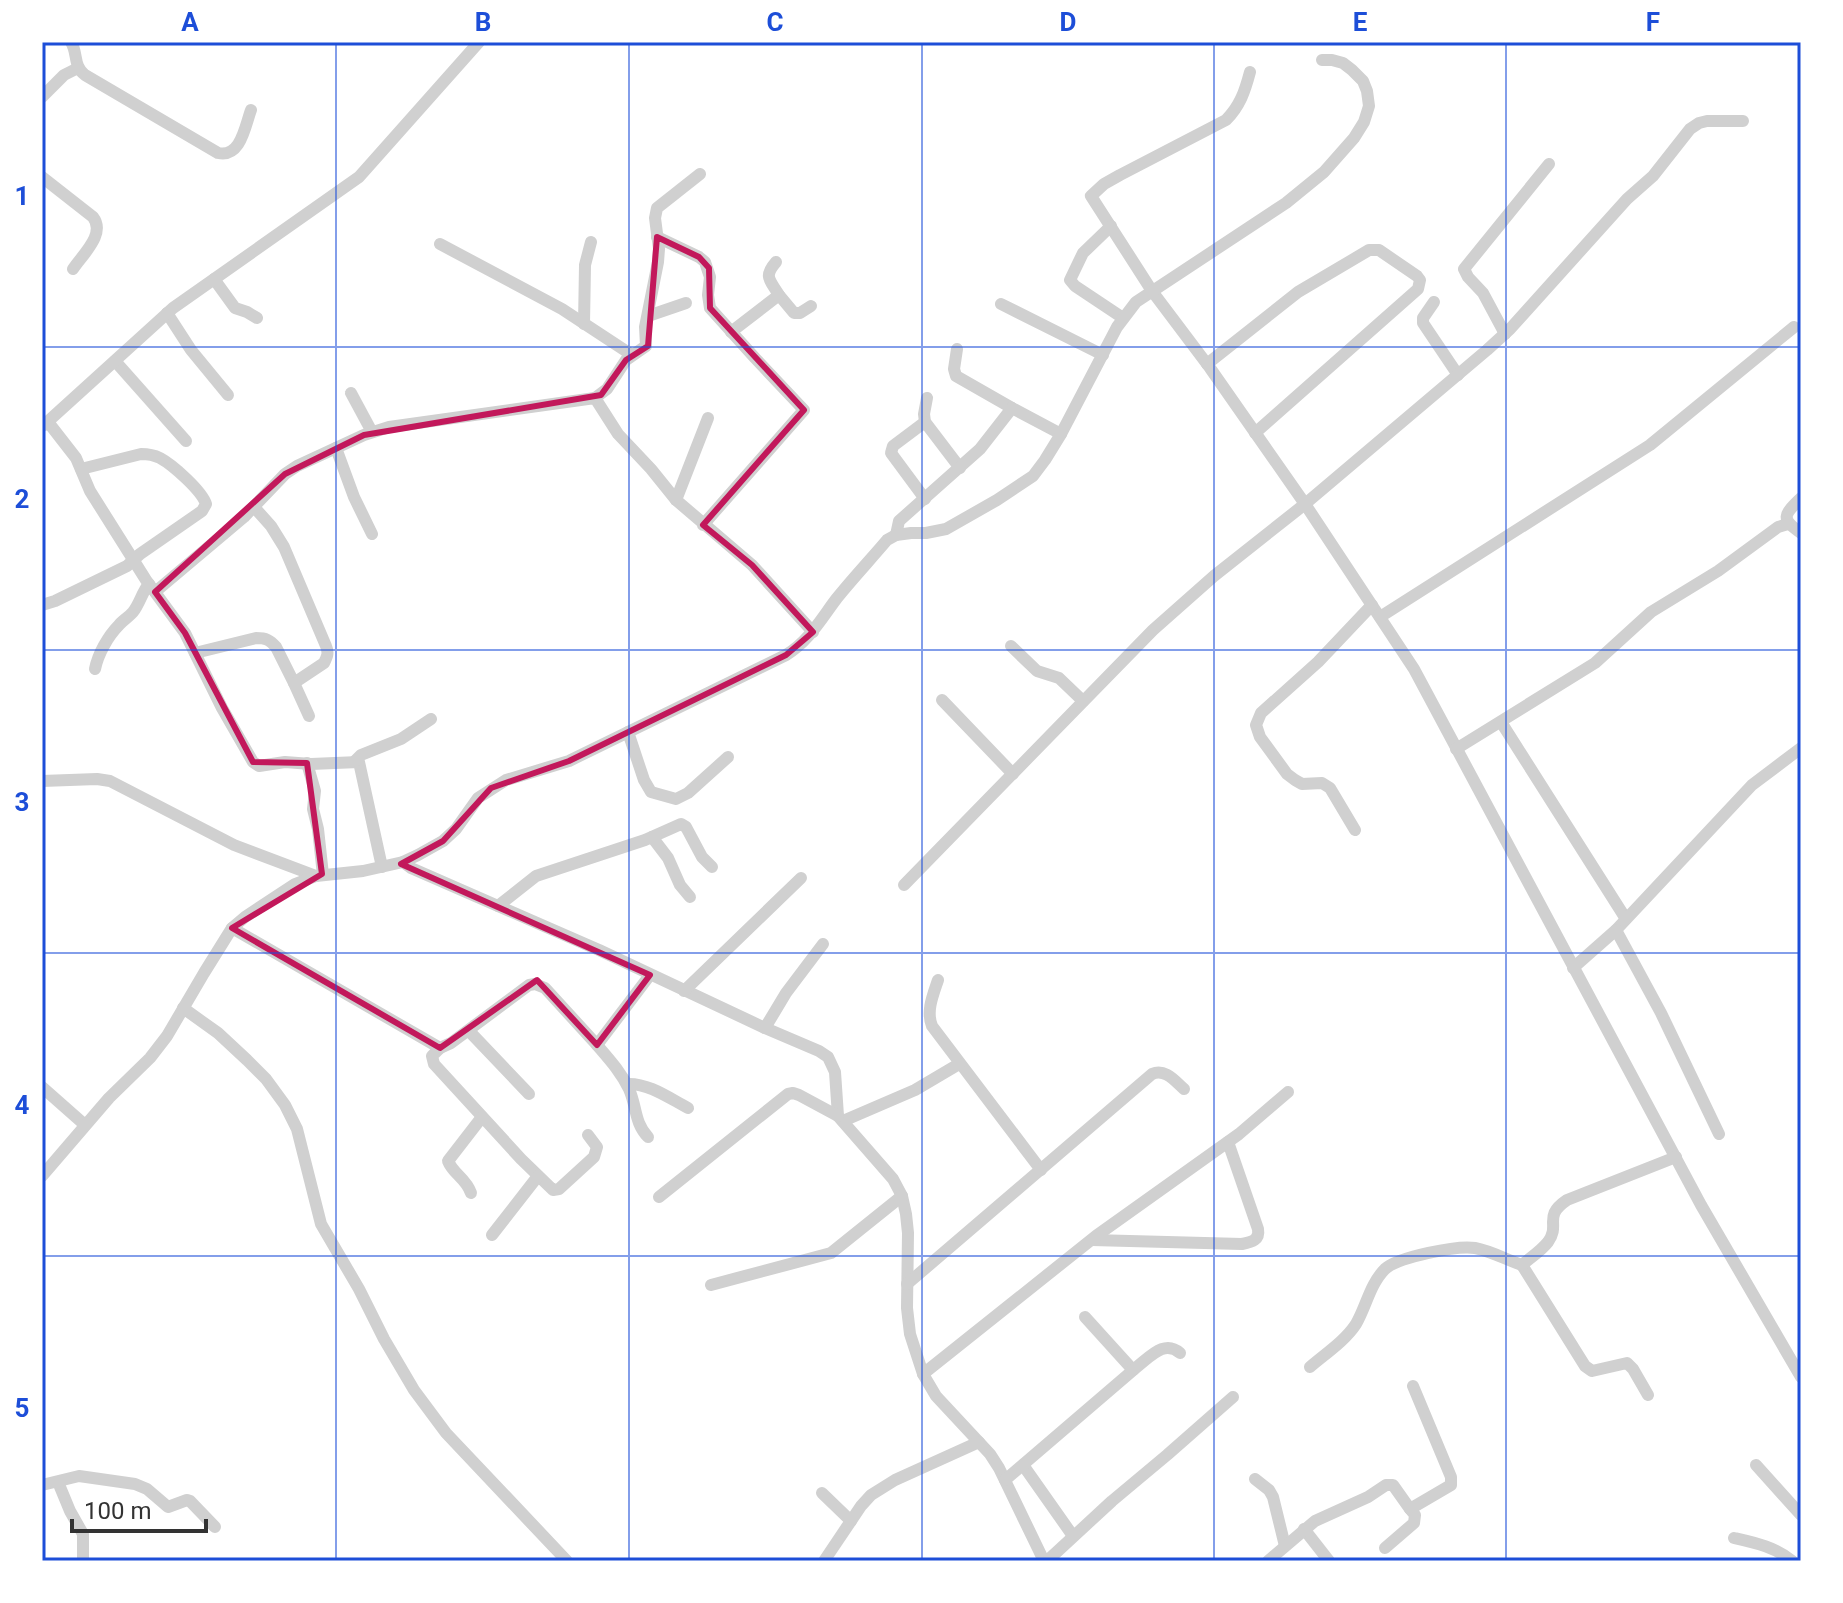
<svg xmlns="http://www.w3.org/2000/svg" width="1843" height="1603" viewBox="0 0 1843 1603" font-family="Roboto,sans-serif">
<rect width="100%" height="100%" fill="#fff"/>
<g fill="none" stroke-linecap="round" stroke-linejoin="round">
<g stroke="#d0d0d0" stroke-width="12">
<path d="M71 42C78 53 73 66 85 75L218 153C241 158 245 126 251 110"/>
<path d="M1250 72C1245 91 1240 106 1226 120L1120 175 1104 184 1091 196 1152 291 1210 368 1305 504 1414 669 1701 1205 1801 1377"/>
<polyline points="42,97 64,75 78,68"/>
<path d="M42 177 93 217C106 234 83 254 73 269"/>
<polyline points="1111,226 1083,253 1070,280 1075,286 1123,318"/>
<polyline points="657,237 699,257 705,262 710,277 708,295 710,308 755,358 804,410 703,525"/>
<polyline points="440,244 562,309 632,355"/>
<polyline points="214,279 235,308 247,312 257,318"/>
<polyline points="779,295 794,313 800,313 811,306"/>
<polyline points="1434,302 1423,318 1423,323 1458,375"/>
<polyline points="1001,304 1103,355"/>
<polyline points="167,313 191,350 228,395"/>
<polyline points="648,316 686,303"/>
<polyline points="584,324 585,265 591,242"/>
<path d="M731 332 779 295C770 280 763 277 776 262"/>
<polyline points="1505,334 1483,293 1468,277 1464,269 1549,164"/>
<polyline points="957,349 954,369 956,376 1012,408"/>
<polyline points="115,361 186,441"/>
<polyline points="1207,364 1298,292 1369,250 1379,250 1417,276 1420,280 1418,289 1255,433"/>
<polyline points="351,393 372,432"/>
<polyline points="595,398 607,389 626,360 646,346 645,327 658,262 659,249 655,218 657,208 700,174"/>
<polyline points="927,398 924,414 925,422 960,468"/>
<polyline points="48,422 76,458 90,491 146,580 185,633 222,708 253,762 259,766 285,762 311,764 359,762 382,867"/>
<polyline points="925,422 893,446 891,453 925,499"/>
<polyline points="44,425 173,308 359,177 479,42"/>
<polyline points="336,448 354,497 372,534"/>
<path d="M1801 498C1785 514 1779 518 1801 533"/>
<polyline points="676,500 708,418"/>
<polyline points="896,535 899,521 980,449 1012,408 1061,434"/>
<polyline points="155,592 244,517 285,474 297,466 364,435 389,427 595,398 618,434 651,469 676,500 752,565 813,632"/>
<path d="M42 605 55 601 127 566 140 554 202 511 206 504C202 491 173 465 160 458 154 455 148 454 141 454L81 469"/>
<polyline points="1380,617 1650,445 1794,327"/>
<polyline points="1011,646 1037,671 1059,678 1083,701"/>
<path d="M195 653 256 638C266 638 270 640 276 647L294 683 324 663C327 657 329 653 326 646L284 547 271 526 254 507"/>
<path d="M95 669C98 654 108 636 119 625 123 620 129 617 133 612 140 603 142 592 149 584"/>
<polyline points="294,683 309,716"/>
<polyline points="942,700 1013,774"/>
<polyline points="1501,722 1626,919"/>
<polyline points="628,732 644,780 651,792 676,799 688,793 728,757"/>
<polyline points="1456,749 1595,663 1651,612 1718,571 1778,527 1788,524"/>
<polyline points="355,761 361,755 401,739 431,719"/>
<polyline points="307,763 315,791 313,809 318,829 323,875"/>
<polyline points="42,781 97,779 110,781 234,845 316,876"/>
<polyline points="1355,830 1330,788 1322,783 1302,784 1295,780 1287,774 1260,737 1256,725 1261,713 1318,662 1372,605"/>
<polyline points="652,837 668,858 680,885 690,897"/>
<polyline points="403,862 411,868 599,950 765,1028 819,1051 828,1057 835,1072 838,1116 893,1179 902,1196 906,1214 908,1233 907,1308 910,1334 923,1374 936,1396 990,1454 999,1468 1044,1561"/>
<polyline points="904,885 1153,630 1214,576 1305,504 1487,350 1510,329 1627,199 1653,176 1690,129 1699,123 1707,121 1743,121"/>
<polyline points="498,906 536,876 645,840 681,824 686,827 702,857 712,867"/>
<polyline points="232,928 440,1048 451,1043 529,985 535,984 545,988 597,1045 650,975"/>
<polyline points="1616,930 1752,785 1801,748"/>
<polyline points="1573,968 1616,930 1661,1013 1719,1134"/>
<path d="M938 980C933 995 926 1011 932 1026L1041 1170"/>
<polyline points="684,991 801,878"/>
<polyline points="183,1008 218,1033 247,1060 266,1079 285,1105 297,1129 321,1224 359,1289 384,1339 414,1390 446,1433 567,1561"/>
<polyline points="765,1028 786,993 823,944"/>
<polyline points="469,1031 529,1094"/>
<path d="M597 1045C609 1059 621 1072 629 1089 637 1107 634 1122 648 1137"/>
<polyline points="440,1048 432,1056 434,1064 521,1159 553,1190 559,1189 594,1157 597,1147 588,1135"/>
<path d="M627 1084C649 1083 669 1098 688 1108"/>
<polyline points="42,1087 85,1125"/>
<polyline points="843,1121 915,1090 959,1064"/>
<path d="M42 1176 109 1098 150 1058 167 1036 204 973 232 928 245 917 295 884 316 876 363 871 403 862 418 855 443 841 456 829 478 798 506 780 569 761 786 655C809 641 821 619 837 598 853 578 871 559 887 540L896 535 911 533H926L946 529 997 500 1033 476 1045 460 1061 434 1117 327 1136 302 1286 203 1324 172 1354 138 1364 122 1369 106 1367 91 1363 81 1352 70 1343 63 1332 60H1322"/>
<path d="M471 1193C466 1178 453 1174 448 1161L482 1117"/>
<polyline points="659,1197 788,1094 793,1093 799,1095 838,1116"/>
<polyline points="492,1235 538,1176"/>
<path d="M1092 1240 1242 1244C1252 1242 1260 1240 1258 1229L1228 1142"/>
<polyline points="1522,1265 1585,1366 1592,1371 1627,1363 1633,1369 1648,1395"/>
<path d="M907 1284 1152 1074C1165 1068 1175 1081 1184 1089"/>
<polyline points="711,1285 831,1253 902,1196"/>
<polyline points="1085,1317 1133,1370"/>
<path d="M1310 1367C1325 1354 1345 1341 1356 1324 1366 1307 1370 1284 1385 1269 1398 1257 1458 1245 1475 1248 1491 1251 1507 1260 1522 1265 1530 1258 1541 1251 1548 1242 1561 1224 1542 1217 1567 1200L1676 1157"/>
<polyline points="923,1374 1096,1236 1239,1134 1288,1092"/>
<polyline points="1023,1465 1073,1536"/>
<polyline points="1756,1465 1801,1515"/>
<polyline points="1255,1479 1269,1490 1273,1497 1285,1546"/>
<path d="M1005 1480 1138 1366C1152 1355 1165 1340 1180 1353"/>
<polyline points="58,1482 70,1511 83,1534 83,1561"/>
<polyline points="42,1485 79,1476 135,1484 147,1489 168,1507 187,1500 190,1501 215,1527"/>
<polyline points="822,1493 851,1521"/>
<polyline points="1304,1529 1329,1561"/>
<path d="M1734 1538C1756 1543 1775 1547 1792 1561"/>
<polyline points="1385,1548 1414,1523 1415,1515 1410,1509"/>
<polyline points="824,1561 861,1506 871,1495 895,1480 979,1442"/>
<polyline points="1047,1561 1112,1501 1167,1455 1233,1397"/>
<polyline points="1268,1561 1315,1521 1368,1497 1386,1485 1393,1485 1410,1509 1451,1485 1451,1477 1413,1386"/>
</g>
</g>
<path fill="none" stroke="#c2185b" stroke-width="6" stroke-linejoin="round" d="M657 237 699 257 709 268 710 308 804 410 703 525 752 565 813 632 786 655 569 761 491 788 443 841 401 864 650 975 597 1045 537 980 440 1048 232 928 322 874 307 763 253 762 185 633 155 592 285 474 364 435 601 395 626 360 648 346Z"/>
<path fill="none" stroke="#1d4ed8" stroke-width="2" stroke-opacity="0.55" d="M336 42V1561M629 42V1561M922 42V1561M1214 42V1561M1506 42V1561M42 347H1801M42 650H1801M42 953H1801M42 1256H1801"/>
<rect width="1843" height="1603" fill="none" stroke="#ffffff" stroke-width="88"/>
<path d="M72 1519v12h134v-12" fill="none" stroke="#333333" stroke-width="4"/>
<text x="84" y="1519" font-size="24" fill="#333333" stroke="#ffffff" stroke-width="6" paint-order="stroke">100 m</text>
<rect x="44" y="44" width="1755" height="1515" fill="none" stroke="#1d4ed8" stroke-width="3"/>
<g font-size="26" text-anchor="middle" font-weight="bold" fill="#1d4ed8">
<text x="190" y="31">A</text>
<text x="483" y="31">B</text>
<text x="775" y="31">C</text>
<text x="1068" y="31">D</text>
<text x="1360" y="31">E</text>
<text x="1653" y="31">F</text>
<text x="22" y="205">1</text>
<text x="22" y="508">2</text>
<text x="22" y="811">3</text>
<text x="22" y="1114">4</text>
<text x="22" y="1417">5</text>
</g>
</svg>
